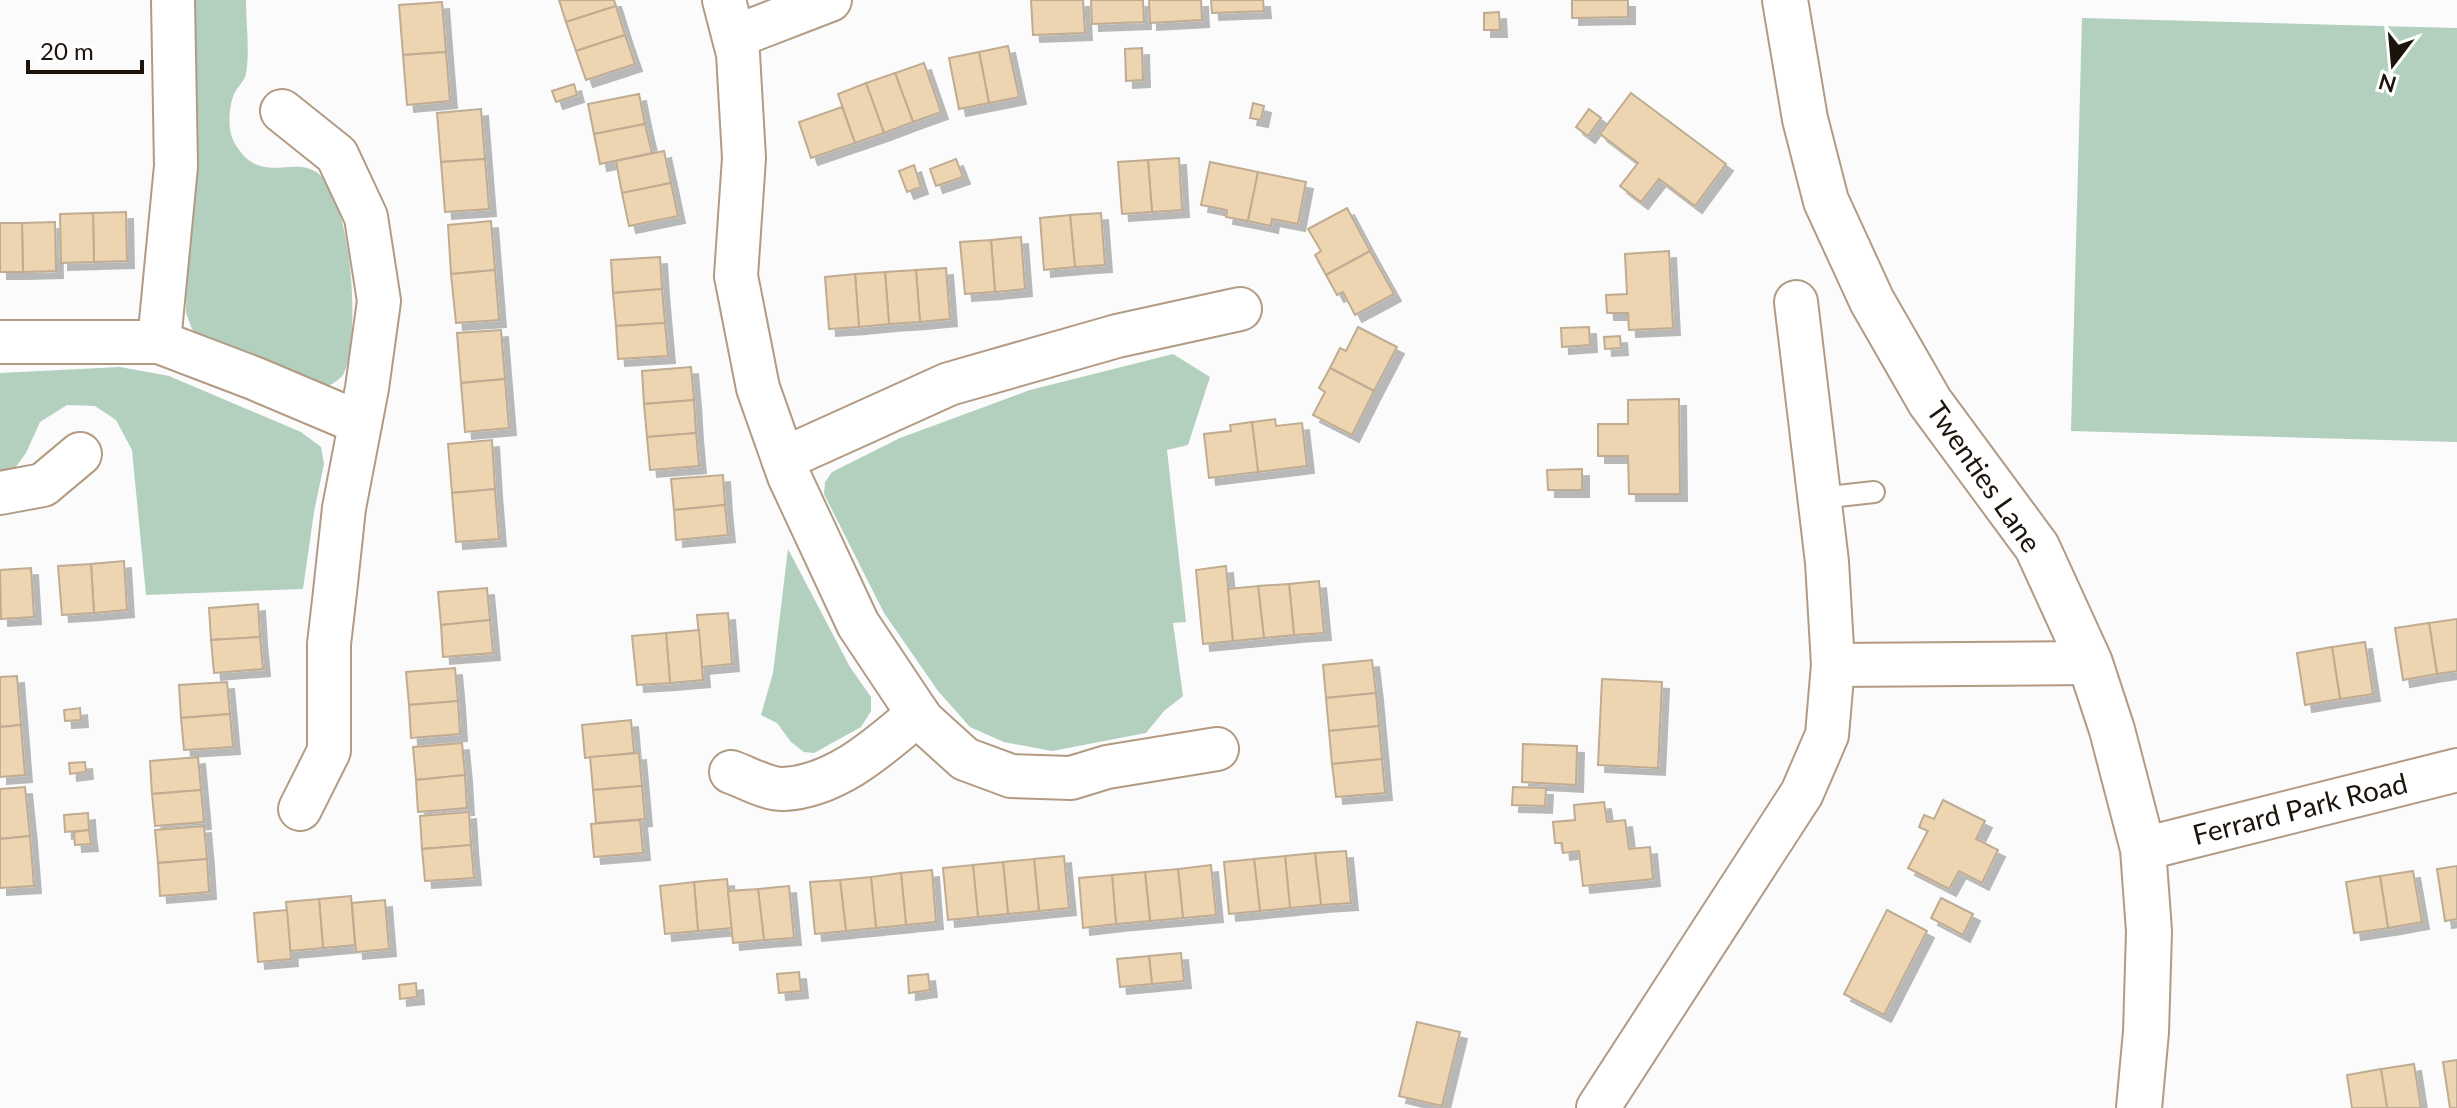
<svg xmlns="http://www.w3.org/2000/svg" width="2457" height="1108" viewBox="0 0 2457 1108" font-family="Lato,sans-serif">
<defs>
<filter id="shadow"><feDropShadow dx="7" dy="7" stdDeviation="0" flood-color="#0004"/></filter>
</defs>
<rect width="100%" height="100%" fill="#fbfbfb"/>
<g fill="#b3cfbe">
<path d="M192 0H246C246 22 250 53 246 73 245 81 237 87 234 94 229 107 227 129 234 142 260 189 293 153 319 174 352 200 361 335 344 373 341 380 332 383 326 388L208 345 192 329 186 313Z"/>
<polygon points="2082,18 2457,28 2457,442 2071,431"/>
<polygon points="1173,354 1210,377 1188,445 1167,450 1186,622 1173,623 1183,696 1164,711 1146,733 1052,751 1004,742 970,727 938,691 884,613 824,494 825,482 832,472 900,438 1030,390"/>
<polygon points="120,367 169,376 301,432 321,447 324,464 314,512 303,589 146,595 132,450 116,420 95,406 67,405 40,422 26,453 12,472 0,474 0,373"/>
<polygon points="788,549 850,667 871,697 871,711 861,727 814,753 804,752 791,742 777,723 761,715 773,673"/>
</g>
<g fill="#eed5b2" stroke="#bfac92" stroke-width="2" filter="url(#shadow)">
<polygon points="559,0 614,0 616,6 566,22"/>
<polygon points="1031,0 1083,0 1085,33 1033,35"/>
<polygon points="1091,0 1143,0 1144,22 1092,24"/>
<polygon points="1149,0 1201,0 1202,20 1150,23"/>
<polygon points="1211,0 1263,0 1264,11 1212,13"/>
<polygon points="1572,0 1628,0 1628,17 1572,18"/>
<polygon points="442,2 446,52 403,55 399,5"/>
<polygon points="616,6 625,35 576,51 566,22"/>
<polygon points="1499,12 1500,30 1484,30 1484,13"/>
<polygon points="625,35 635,64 586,80 576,51"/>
<polygon points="1008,46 1019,97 989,103 979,52"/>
<polygon points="1142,48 1143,80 1126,81 1125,49"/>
<polygon points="446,52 450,101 407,105 403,55"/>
<polygon points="979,52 989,103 959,109 949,58"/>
<polygon points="924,63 941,112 913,122 895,73"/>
<polygon points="895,73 913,122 884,133 866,83"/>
<polygon points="866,83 884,133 855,143 838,94"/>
<polygon points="574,84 577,95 556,102 552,91"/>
<polygon points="1631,93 1726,164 1695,206 1659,179 1641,202 1620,186 1638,163 1600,134"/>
<polygon points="639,94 645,124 594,134 588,104"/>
<polygon points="1253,103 1264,106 1261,120 1250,118"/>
<polygon points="842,107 855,143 811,158 799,122"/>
<polygon points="481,109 485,159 441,162 437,113"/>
<polygon points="1589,109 1601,118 1588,136 1576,127"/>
<polygon points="645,124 652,153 600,164 594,134"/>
<polygon points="664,151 671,183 622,193 616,161"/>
<polygon points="1179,158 1182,210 1152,212 1148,160"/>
<polygon points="485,159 489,209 445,212 441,162"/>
<polygon points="956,159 963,177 936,186 930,169"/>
<polygon points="1148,160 1152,212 1122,214 1118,162"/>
<polygon points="1210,162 1258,172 1248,221 1226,217 1227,210 1201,205"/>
<polygon points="914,165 921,187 907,192 899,171"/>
<polygon points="1258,172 1306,182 1298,224 1272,219 1271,226 1248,221"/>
<polygon points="671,183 678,216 629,226 622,193"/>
<polygon points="1347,208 1370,251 1326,275 1315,255 1321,251 1308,229"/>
<polygon points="126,212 127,261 94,262 93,213"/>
<polygon points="93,213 94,262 61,263 60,214"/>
<polygon points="1101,213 1105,265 1075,267 1070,215"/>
<polygon points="1070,215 1075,267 1044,270 1040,218"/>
<polygon points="491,221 495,270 451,274 448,225"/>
<polygon points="55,222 56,271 23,272 22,223"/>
<polygon points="0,223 22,223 23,272 0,272"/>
<polygon points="1021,237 1025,289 995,292 991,240"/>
<polygon points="991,240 995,292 965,294 960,242"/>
<polygon points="1370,251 1394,294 1355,315 1343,292 1337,295 1326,275"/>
<polygon points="1669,251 1673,328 1629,330 1628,313 1607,313 1606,295 1627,294 1625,254"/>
<polygon points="660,257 662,289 613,293 611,260"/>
<polygon points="946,268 950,319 920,322 916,270"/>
<polygon points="495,270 499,320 456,323 451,274"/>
<polygon points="916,270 920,322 889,324 885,272"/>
<polygon points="885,272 889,324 859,327 855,274"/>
<polygon points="855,274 859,327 829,329 825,277"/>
<polygon points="662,289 665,323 616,326 613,293"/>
<polygon points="665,323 668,356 618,359 616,326"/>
<polygon points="1358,327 1397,347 1374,391 1330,368 1340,348 1346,351"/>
<polygon points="1589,327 1590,345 1562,347 1561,328"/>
<polygon points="501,330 505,379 461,383 457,333"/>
<polygon points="1620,336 1621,348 1605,349 1604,337"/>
<polygon points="691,367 694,400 644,404 642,371"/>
<polygon points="1330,368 1374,391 1352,435 1313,415 1325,392 1319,388"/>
<polygon points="505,379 509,428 465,432 461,383"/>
<polygon points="1679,399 1680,494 1629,494 1628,456 1598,456 1598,424 1628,424 1628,400"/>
<polygon points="694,400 696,433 647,437 644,404"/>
<polygon points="1275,419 1276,426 1302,423 1307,466 1258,472 1252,422"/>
<polygon points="1252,422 1258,472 1209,478 1204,434 1231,431 1230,425"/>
<polygon points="696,433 699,466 650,470 647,437"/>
<polygon points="492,440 495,489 452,493 448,444"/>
<polygon points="1582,469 1582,490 1548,490 1547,470"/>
<polygon points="723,475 725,505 674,510 671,479"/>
<polygon points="495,489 499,539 456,542 452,493"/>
<polygon points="725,505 728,535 676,540 674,510"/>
<polygon points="124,561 127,610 94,613 91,564"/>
<polygon points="91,564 94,613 62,615 58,566"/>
<polygon points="1226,566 1233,641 1203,644 1196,570"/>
<polygon points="31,568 34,617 1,619 0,570"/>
<polygon points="1319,581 1324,633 1294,635 1289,584"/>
<polygon points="1289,584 1294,635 1264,638 1258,586"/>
<polygon points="1258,586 1264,638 1233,641 1228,589"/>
<polygon points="487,588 490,620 441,625 438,592"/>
<polygon points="258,604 260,637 211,640 209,608"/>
<polygon points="728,613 732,664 702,667 697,615"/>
<polygon points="2457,619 2457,671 2437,674 2429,623"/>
<polygon points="490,620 493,653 443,657 441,625"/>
<polygon points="2429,623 2437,674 2403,680 2395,628"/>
<polygon points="699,630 703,680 670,683 666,633"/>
<polygon points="666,633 670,683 637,685 632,636"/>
<polygon points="260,637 263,669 214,673 211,640"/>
<polygon points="2365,642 2373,694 2340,699 2332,647"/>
<polygon points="2332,647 2340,699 2305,705 2297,653"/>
<polygon points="1372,660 1376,693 1326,698 1323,665"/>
<polygon points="455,668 458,701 409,705 406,672"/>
<polygon points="17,676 21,725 0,727 0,677"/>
<polygon points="1602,679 1662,682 1658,768 1598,765"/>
<polygon points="227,682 230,714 181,718 179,685"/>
<polygon points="1376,693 1379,726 1329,731 1326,698"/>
<polygon points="458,701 460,734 411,738 409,705"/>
<polygon points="80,708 81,720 65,721 64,710"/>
<polygon points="230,714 233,747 184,750 181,718"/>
<polygon points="631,720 634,753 585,758 582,725"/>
<polygon points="21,725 25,775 0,777 0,727"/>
<polygon points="1379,726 1382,759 1332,764 1329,731"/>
<polygon points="462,743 465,775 416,780 413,747"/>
<polygon points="1523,744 1577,746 1576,785 1522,782"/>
<polygon points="639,753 642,786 593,790 590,757"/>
<polygon points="198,757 201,790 152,794 150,761"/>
<polygon points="1382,759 1385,793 1336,797 1332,764"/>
<polygon points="85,762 86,772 70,774 69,763"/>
<polygon points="465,775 467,808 418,812 416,780"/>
<polygon points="642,786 645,819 596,823 593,790"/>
<polygon points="25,787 30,836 0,839 0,789"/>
<polygon points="1513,787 1546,788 1545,806 1512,805"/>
<polygon points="201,790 204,822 155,826 152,794"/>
<polygon points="1943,800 1985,821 1976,839 1998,850 1982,883 1959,871 1949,889 1908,868 1928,831 1919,827 1924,815 1934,819"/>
<polygon points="1604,802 1607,822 1625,820 1629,849 1650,847 1653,879 1583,886 1579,851 1563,853 1562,843 1555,843 1553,822 1575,820 1574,805"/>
<polygon points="469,812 471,845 422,849 420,816"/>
<polygon points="88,813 89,830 65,832 64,815"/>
<polygon points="640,820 643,853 594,857 591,824"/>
<polygon points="204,826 207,859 158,863 155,830"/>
<polygon points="89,830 91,844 75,845 74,832"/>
<polygon points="30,836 34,886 0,888 0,839"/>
<polygon points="471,845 474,878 425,881 422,849"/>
<polygon points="1346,851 1351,903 1321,905 1315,853"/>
<polygon points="1315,853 1321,905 1290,908 1285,856"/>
<polygon points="1064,856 1069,908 1039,911 1034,859"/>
<polygon points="1285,856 1290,908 1260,911 1254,859"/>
<polygon points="207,859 209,892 160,896 158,863"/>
<polygon points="1034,859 1039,911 1008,914 1003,862"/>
<polygon points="1254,859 1260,911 1229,914 1224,862"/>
<polygon points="1003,862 1008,914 978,917 973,865"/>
<polygon points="973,865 978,917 948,920 943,868"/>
<polygon points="1211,865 1216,915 1183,918 1178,869"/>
<polygon points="2457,866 2457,919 2445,921 2437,869"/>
<polygon points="1178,869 1183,918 1150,921 1145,872"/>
<polygon points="932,870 936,922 906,925 901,873"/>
<polygon points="2413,871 2422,922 2388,928 2380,876"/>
<polygon points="1145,872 1150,921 1116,924 1112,875"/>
<polygon points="901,873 906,925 876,928 871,877"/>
<polygon points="1112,875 1116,924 1083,928 1079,878"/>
<polygon points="2380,876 2388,928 2354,933 2346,882"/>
<polygon points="871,877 876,928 846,931 840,880"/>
<polygon points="727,879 732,928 698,931 694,882"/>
<polygon points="840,880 846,931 815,934 810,882"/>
<polygon points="694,882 698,931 665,934 660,886"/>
<polygon points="789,886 794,938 764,940 758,889"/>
<polygon points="758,889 764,940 733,943 728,891"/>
<polygon points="351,896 355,945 323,948 319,899"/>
<polygon points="1941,898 1973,914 1963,935 1931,918"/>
<polygon points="319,899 323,948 290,951 286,902"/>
<polygon points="385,900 389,949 356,952 352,903"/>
<polygon points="287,910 291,959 258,962 254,913"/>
<polygon points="1887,910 1927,931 1884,1015 1844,994"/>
<polygon points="1181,953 1184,981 1152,984 1149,956"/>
<polygon points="1149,956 1152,984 1120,987 1117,959"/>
<polygon points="799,972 801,991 779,993 777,974"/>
<polygon points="928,974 930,990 909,993 908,976"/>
<polygon points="416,983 417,997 400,999 399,985"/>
<polygon points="1417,1022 1460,1032 1442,1106 1399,1096"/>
<polygon points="2457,1060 2457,1108 2450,1108 2443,1062"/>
<polygon points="2414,1064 2421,1108 2387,1108 2381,1069"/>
<polygon points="2381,1069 2387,1108 2352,1108 2347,1075"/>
</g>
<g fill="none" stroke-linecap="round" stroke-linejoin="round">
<g stroke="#b29b84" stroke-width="24">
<polyline id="lane" points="1820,498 1874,492"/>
</g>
<g stroke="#b29b84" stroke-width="46">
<g id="street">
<polyline points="724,0 738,54 744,158 736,276 758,388 789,476 858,624 922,720 965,759 1011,776 1071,778 1107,767 1217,749"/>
<polyline points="734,37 830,0"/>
<polyline points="282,111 337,155 366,217 379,301 367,388 344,508 335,592 329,644 329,751 300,809"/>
<polyline points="0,342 159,342 256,379 360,423"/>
<polyline points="159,342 176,166 173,0"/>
<polyline points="783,459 949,384 1117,336 1240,309"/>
<polyline points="0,493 43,485 80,454"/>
<polyline points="1833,665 2090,663"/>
<path d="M731 772C746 777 768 790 784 789 837 786 880 746 918 714"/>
<polyline points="2143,849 2457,770"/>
<polyline points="1598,1108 1802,793 1827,735 1833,665 1827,562 1796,302"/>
</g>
</g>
<g stroke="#b29b84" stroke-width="48">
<polyline id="secondary" points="1785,0 1805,119 1826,201 1872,301 1930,402 2037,547 2090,663 2112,730 2143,849 2149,931 2146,1032 2139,1108"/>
</g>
<use href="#lane" stroke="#fff" stroke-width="20"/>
<use href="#street" stroke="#fff" stroke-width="42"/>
<use href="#secondary" stroke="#fff" stroke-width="44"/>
</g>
<g text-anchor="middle" stroke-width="6" stroke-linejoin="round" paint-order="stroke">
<g font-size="28" fill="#1c140b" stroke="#fff">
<text transform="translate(1984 477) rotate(55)" y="10">Twenties Lane</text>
<text transform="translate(2300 809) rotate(-14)" y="10">Ferrard Park Road</text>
</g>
</g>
<g transform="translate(2393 64) rotate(196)" stroke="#ffffff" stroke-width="6" paint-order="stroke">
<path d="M0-6L14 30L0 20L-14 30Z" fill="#1c140b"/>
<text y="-12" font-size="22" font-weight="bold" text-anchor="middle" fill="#1c140b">N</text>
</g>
<path d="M28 60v12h114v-12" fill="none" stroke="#1c140b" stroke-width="4"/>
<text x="40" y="60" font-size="24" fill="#1c140b" stroke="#ffffff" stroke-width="6" paint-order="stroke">20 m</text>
</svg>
